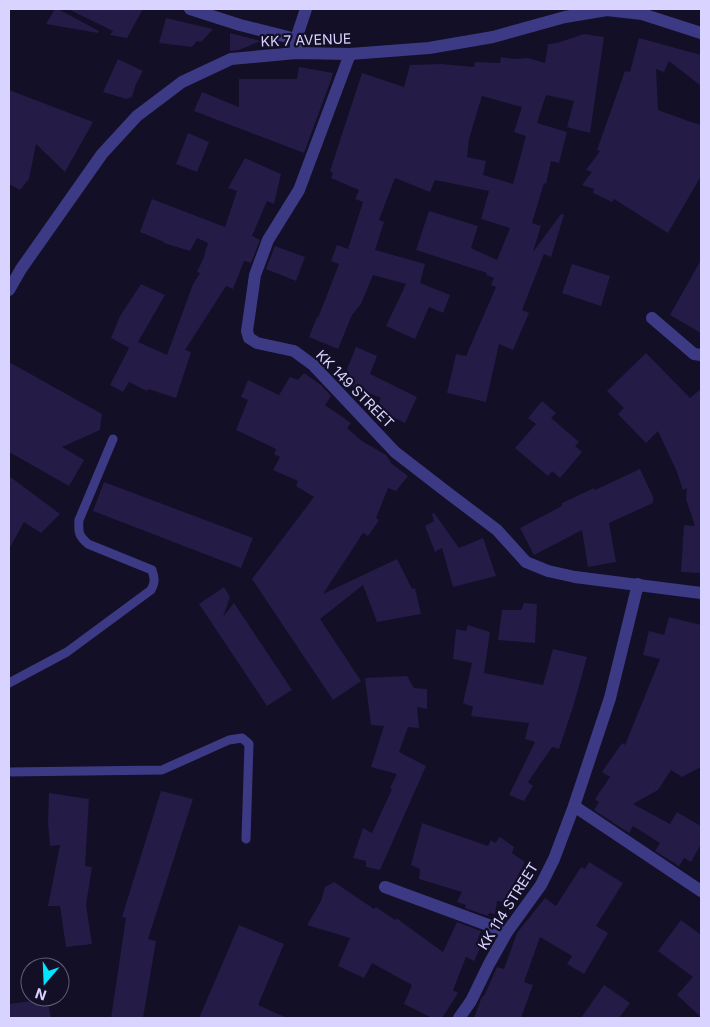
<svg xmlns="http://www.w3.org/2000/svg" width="710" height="1027" viewBox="0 0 710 1027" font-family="Inter,sans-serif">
<rect width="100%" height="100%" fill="#130f26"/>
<g fill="#241b47" fill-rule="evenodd">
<polygon points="55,9 58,9 99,31 98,33 46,24"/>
<polygon points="68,9 143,9 127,38 110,35 113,31"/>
<polygon points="166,18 213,29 201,42 197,41 192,47 159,43"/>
<polygon points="230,33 261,41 239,50 230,51"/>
<path d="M584 34 604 37 590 133 567 127 574 101 546 95 537 123 567 132 559 163 551 161 546 184 544 183 532 223 541 226 533 252 561 214 564 215 551 257 544 254 522 310 529 313 513 350 499 344 486 402 447 393 456 354 466 356 496 287 491 285 494 278 486 275 487 273 416 250 429 211 478 226 471 248 497 260 510 228 481 219 489 191 435 180 430 192 395 178 379 220 384 222 375 250 425 264 420 283 450 295 443 313 429 307 415 339 386 326 406 284 373 275 361 304 352 315 338 349 309 337 317 317 318 318 339 264 331 261 337 245 348 249 363 202 355 199 359 190 331 178 333 173 330 171 362 73 404 87 410 65 441 64 474 67 475 62 500 63 501 57 514 59 528 58 545 63 548 44 557 43ZM482 96 522 107 514 132 526 136 513 184 483 175 486 161 467 157 469 139Z"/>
<polygon points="639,38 701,55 701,86 669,61 664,72 656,69 658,110 691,122 701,125 701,176 668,233 614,199 612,202 593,193 594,189 582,185 592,172 586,170 600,151 597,150 625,71 630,72"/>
<polygon points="118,59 143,71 136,84 132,97 126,99 103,92"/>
<polygon points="299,67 333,73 331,80 304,153 194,111 202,92 239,107 239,79 297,79"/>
<polygon points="9,90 93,122 65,172 36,144 29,179 20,190 9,184"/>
<polygon points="188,133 209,142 197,172 176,164"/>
<polygon points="245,158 281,174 274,204 267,201 252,236 260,240 251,263 244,261 233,289 226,286 185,350 191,352 176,398 148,389 147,391 129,382 123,392 110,385 129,348 111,338 120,316 141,284 165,295 138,342 167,355 193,284 200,273 197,272 205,255 204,255 208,243 197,238 190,251 164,243 164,242 140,232 152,199 225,227 237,191 228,188"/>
<polygon points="275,246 305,257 296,281 266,269"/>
<polygon points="701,260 701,333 670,315"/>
<polygon points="572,264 610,276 601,306 562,293"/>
<polygon points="356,347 377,356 370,374 417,397 405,423 376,409 381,398 342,382"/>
<polygon points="646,353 690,398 701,389 701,573 681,572 684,525 695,526 686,499 687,488 683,490 677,472 658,431 646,443 618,414 624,408 607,391"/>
<polygon points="9,362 102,414 100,430 62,447 84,460 69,486 9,452"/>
<polygon points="304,373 321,385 331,396 325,405 351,423 347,428 362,441 386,455 392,464 408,476 396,491 388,488 376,518 379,520 368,536 363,533 323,594 397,559 412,589 415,588 421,614 377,622 363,585 320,619 361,681 333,700 252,579 314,497 296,486 298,481 273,470 280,457 274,454 276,449 236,430 248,400 241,397 248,380 279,395 290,377 298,380"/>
<polygon points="542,401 556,413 551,418 579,442 575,446 582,452 560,478 552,471 548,476 515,448 536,424 528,418"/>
<polygon points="640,469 653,497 653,503 609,523 616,562 588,567 582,530 534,555 520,528 562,506 562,503 594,488 595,490"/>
<polygon points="9,476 60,514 41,533 24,522 9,549"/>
<polygon points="104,482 253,538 241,568 93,511"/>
<polygon points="434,513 459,548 483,538 496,576 453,587 442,548 435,552 425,526 434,521 432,514"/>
<polygon points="224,587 230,597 223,617 234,603 292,690 267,706 199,604"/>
<polygon points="524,603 537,604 535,643 498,640 502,610 521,610"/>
<polygon points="669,617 701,625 701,767 682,777 671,770 658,790 633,804 670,824 677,812 701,826 701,844 691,862 684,858 679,866 655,851 660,843 633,826 629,833 594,810 599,802 595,799 610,777 602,772 622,743 625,745 660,659 643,655 649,631 664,635"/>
<polygon points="468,625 490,632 484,673 543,685 553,649 587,657 573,707 559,749 552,747 528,782 533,786 524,801 509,795 535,742 525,739 529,723 471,716 473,707 463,703 472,663 453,659 456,629 466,631"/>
<polygon points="407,676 414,688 427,689 427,709 417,707 419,728 408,727 399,752 426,766 380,870 366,867 366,861 353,858 363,828 372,833 392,789 390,788 397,774 371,767 384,726 371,725 365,678"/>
<polygon points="161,791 193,799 148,939 156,941 143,1018 111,1018 126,918 122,917"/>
<polygon points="49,793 89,799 85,866 92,867 86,905 92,944 66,947 60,906 48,906 60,845 50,846 48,823"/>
<polygon points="422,823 488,846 491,840 495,843 500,837 514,847 512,853 525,862 504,902 497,901 495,914 489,913 488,916 465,908 466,905 457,902 462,892 419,879 420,869 411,865"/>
<polygon points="589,862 623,883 596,926 608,933 584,974 567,964 572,956 540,937 524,982 533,985 521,1018 474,1018 481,999 483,996 484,996 497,967 504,969 517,933 545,898 556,906 581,867 585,869"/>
<polygon points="334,882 374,909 376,907 395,920 396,918 443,952 457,922 481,931 477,941 482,944 474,961 466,957 453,990 458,993 442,1018 432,1018 404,1004 412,985 372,963 364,978 338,966 350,938 307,925 321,901 325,887"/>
<polygon points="681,920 701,935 701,1017 677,995 693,977 658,951"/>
<polygon points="239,925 284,944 258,1005 287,1018 199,1018"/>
<polygon points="604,985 630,1003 619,1018 581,1018"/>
<polygon points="47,999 51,1018 9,1018 9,1004"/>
</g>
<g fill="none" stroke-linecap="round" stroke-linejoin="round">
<g stroke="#3d3a85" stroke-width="9">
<path d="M9 683 67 652 151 590C155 583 155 579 152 570L88 544C79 536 78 533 79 520L113 439"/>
<polyline points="9,772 162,770 229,740 242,738 249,744 246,839"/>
</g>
<g stroke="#3d3a85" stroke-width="12">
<polyline points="190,9 240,25 296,39"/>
<polyline points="296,47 296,39 306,9"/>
<polyline points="350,54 299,190 268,240 255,275 247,331 249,338 257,343 294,351 313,365 395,452 448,493 497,530 526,562 548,571 575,577 701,593"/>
<polyline points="652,318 694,354 701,355"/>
<polyline points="574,806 701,891"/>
<polyline points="385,887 507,932"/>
<polyline points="459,1018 471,1001 489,964 507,932 541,885 554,859 574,806 610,698 638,584"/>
</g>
<polyline stroke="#3d3a85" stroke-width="12" points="9,290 21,269 102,154 137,116 182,82 231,59 296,53 350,54 429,48 493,37 565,17 607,10 642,14 701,33"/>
</g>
<g text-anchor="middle" stroke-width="4.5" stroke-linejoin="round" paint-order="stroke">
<g font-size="14" fill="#d9d4ff" stroke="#130f26">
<text transform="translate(306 40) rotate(-2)" y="5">KK 7 AVENUE</text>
<text transform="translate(355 389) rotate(45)" y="5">KK 149 STREET</text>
<text transform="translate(508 906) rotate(-58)" y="5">KK 114 STREET</text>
</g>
</g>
<rect width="710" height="1027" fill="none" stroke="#d9d4ff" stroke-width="20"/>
<g transform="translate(45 982) rotate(199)"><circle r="24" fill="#130f26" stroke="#625e7d"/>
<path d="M0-4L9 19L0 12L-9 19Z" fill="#00e5ff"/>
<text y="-8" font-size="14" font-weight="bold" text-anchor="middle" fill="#d9d4ff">N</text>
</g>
</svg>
